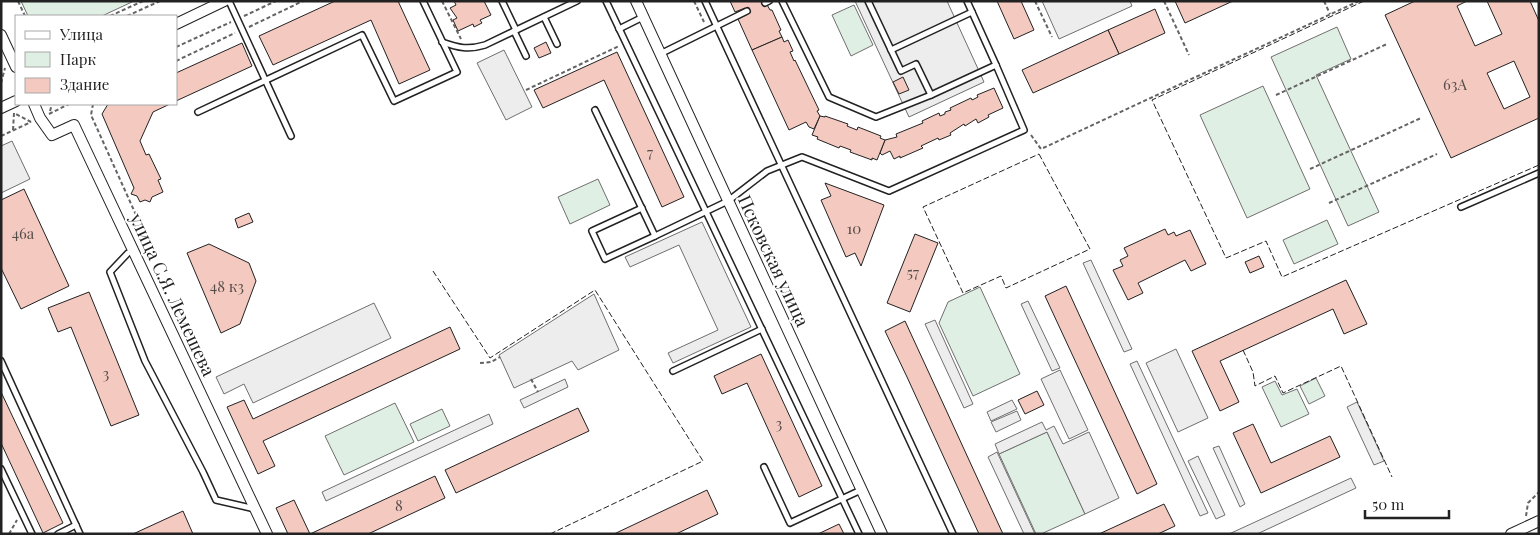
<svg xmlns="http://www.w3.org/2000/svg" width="1540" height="535" viewBox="0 0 1540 535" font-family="'Playfair Display',serif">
<rect width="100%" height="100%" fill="#fff"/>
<g fill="#e0efe3" stroke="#6f6f6f">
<polygon points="21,1 134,1 102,16 28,16"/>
<polygon points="854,5 873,45 851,56 832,15"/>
<polygon points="1337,27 1351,59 1316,75 1379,212 1348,226 1271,57"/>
<polygon points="1263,86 1310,189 1247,218 1200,115"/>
<polygon points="598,179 610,205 570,224 558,197"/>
<polygon points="1327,220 1338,244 1294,264 1283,240"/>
<polygon points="980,287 1020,374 973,396 939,323 948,302"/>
<polygon points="1316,378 1325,396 1309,404 1300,386"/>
<polygon points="1275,381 1282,395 1297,389 1309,414 1281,427 1262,387"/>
<polygon points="395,403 414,442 344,475 325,436"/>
<polygon points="442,409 450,426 418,441 410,424"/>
<polygon points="1047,432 1085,514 1041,534 1036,534 999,454"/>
</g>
<g fill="#ededed" stroke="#6f6f6f">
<polygon points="855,1 947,1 984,82 909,117"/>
<polygon points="1042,1 1130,1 1132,6 1059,39"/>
<polygon points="504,50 532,107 506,120 477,63"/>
<polygon points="12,141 30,179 1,193 1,146"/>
<polygon points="702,222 751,327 673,363 668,353 718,330 679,245 630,267 625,257"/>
<polygon points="1091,260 1132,349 1124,352 1083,263"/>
<polygon points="594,294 619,350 578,370 572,361 514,388 499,355"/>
<polygon points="1028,301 1060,368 1052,371 1021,304"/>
<polygon points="374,303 391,338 253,403 244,384 224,394 216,377"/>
<polygon points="935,320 973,404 964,408 925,324"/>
<polygon points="1176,349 1208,418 1178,432 1146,363"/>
<polygon points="1137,361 1208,513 1200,516 1130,364"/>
<polygon points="1060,370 1088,430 1069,439 1041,379"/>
<polygon points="565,379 568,387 524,408 520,400"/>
<polygon points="1012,400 1017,409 991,421 987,412"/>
<polygon points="1357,402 1384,461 1374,465 1347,407"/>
<polygon points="1017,411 1021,420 996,432 991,422"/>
<polygon points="489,414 493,424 326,501 322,492"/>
<polygon points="1042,422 1046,430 1054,426 1063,444 1089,432 1119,498 1085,514 1047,432 999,454 995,444"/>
<polygon points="1219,446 1245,504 1240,507 1213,448"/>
<polygon points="997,452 1035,534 1024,534 988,457"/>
<polygon points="1198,456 1225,515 1216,519 1188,461"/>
<polygon points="1351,478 1356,488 1257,534 1229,534"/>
</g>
<g fill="#f3c9c0" stroke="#222" fill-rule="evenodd">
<polygon points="335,1 398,1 430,70 399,84 371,20 273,65 259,36"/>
<polygon points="454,1 484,1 491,15 480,20 482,23 474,27 473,24 458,31 453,20 457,18 450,8 456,5"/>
<polygon points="730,1 765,1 770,10 772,10 781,30 779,31 782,37 752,50 738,19 748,14 745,8 735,12"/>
<polygon points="997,1 1021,1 1034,30 1014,39"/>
<polygon points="1175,1 1233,1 1185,23"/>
<path d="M1415 1H1467L1457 6 1475 46 1502 34 1487 1H1530L1539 21V118L1451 158 1385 15ZM1514 61 1530 97 1504 109 1487 73Z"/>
<polygon points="1155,9 1165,33 1119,54 1108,30"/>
<polygon points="1108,30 1119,54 1033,93 1022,70"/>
<polygon points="782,37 784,42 788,40 793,51 790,52 794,61 795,60 819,110 817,111 820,116 814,129 809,127 806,122 789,130 752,50"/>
<polygon points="546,42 551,53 539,58 534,48"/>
<polygon points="242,43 252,66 176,101 176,73"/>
<polygon points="617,52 684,197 662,207 604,80 543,108 534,90"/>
<polygon points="903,77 909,90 899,94 893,82"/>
<polygon points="994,88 1003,108 988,115 989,117 978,123 976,119 965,126 964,124 950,133 951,135 939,140 938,138 921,146 923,148 900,158 900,156 894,159 890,151 882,155 880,153 885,140 897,137 896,134 923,123 922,121 939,113 940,116 945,114 945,112 951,110 950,108 971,98 972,100 978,97 977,95"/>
<polygon points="108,104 170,104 153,112 140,141 146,155 149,154 161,179 158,180 163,192 152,197 150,202 145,200 140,202 137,196 131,194 134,188 102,114"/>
<polygon points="820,116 825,117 825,116 848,124 847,126 857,130 858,127 881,136 880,138 885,140 877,160 872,158 872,160 850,152 851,150 840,146 839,148 817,139 818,137 812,135"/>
<polygon points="825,183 884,205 861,266 855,253 846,257 821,200 831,196"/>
<polygon points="24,189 69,286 21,309 1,268 1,200"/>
<polygon points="249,213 253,222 238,228 235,219"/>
<polygon points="1165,229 1168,235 1174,232 1176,236 1190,230 1206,264 1191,271 1185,260 1138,283 1143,293 1128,300 1113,270 1123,266 1120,260 1128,256 1124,248"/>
<polygon points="915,234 938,243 910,312 887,303"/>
<polygon points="209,244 249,263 256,281 240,324 221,333 187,253"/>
<polygon points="1259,256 1264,267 1250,273 1245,262"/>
<polygon points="1346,280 1367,324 1344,334 1333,309 1220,361 1239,402 1220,411 1192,351"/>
<polygon points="1066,286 1157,484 1137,494 1045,296"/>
<polygon points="89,292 139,415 111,426 71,327 58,332 48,308"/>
<polygon points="905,321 941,399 1003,534 979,534 907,377 885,331"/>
<polygon points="450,327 460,349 263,441 275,466 258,474 227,407 244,400 253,419"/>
<polygon points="761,354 822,486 799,497 747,383 722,394 714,376"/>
<polygon points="1037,391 1044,405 1025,414 1018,400"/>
<polygon points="1,392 63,523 43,533 1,443"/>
<polygon points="578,408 589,431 456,493 445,470"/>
<polygon points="1253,424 1271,463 1330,436 1340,457 1261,493 1233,433"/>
<polygon points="435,476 445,498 368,534 310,534"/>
<polygon points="707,490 718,514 676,534 614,534"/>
<polygon points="294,500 310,534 288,534 276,508"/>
<polygon points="1164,504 1175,526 1158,534 1099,534"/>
<polygon points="183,511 193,534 133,534"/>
<polygon points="839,524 844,534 818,534"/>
</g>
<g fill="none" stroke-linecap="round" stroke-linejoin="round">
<g stroke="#222" stroke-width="8">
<g id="service">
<polyline points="229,1 291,136"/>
<polyline points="502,1 516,30"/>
<polyline points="606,1 859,534"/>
<polyline points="705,1 953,534"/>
<polyline points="782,1 829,97 876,117 931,95"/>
<polyline points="868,1 901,71 916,64 931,95 996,65 967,1"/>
<polyline points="765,3 769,1"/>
<polyline points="544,17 557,44"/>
<polyline points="619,29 643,17"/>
<polyline points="514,31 526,56"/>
<path d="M442 42C459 48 468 50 485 45L577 1"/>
<polyline points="891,50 972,12"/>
<polyline points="660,54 747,11"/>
<polyline points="595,110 655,236 728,201 767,171 802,157 889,191 1024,130 996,65"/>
<polyline points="198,112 362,35 394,101 457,72 423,1"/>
<polyline points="1461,207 1539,173"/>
<polyline points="642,208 592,231 605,259 655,236"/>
<polyline points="133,251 128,253 110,272 145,361 203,472 216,500 255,509"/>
<polyline points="1,361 80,534"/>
<polyline points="673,371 762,329"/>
<polyline points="764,467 790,523 861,490"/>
<polyline points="1,469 32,534"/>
<polyline points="58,534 76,525"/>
</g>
</g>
<g stroke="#222" stroke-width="12">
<g id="minor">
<polyline points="636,1 882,534"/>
<polyline points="176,24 224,1"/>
<polyline points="1,35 16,67"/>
<polyline points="34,104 40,118 52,135 74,125 267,534"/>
<polyline points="1,108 16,101"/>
<polyline points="1511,534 1539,521"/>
</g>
</g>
<g stroke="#646464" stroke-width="2" stroke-dasharray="4 2.5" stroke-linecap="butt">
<polyline points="18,1 25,16"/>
<polyline points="442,1 461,39"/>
<polyline points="694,1 704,22"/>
<polyline points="1035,1 1052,37"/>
<polyline points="1164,1 1189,55"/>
<polyline points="1324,1 1330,14"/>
<polyline points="110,16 143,1"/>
<polyline points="127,16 160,1"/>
<polyline points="244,16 276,1"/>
<polyline points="249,27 303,1"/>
<polyline points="176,47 231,22"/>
<polyline points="176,61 235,33"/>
<polyline points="1,83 5,68"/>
<polyline points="526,90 619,46"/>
<polyline points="1276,95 1387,44"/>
<polyline points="93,104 91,115 141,226"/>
<polyline points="50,111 52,104"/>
<polyline points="49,114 69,104"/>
<polyline points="13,130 14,113 31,122"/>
<polyline points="1031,135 1041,149 1359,1"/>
<polyline points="1,136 31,122"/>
<polyline points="1310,169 1421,118"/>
<polyline points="1329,203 1437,154"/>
<polyline points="480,363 491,362 500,357"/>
<polyline points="531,379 538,392"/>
<polyline points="1526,516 1528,503 1539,492"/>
<polyline points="9,534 17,520"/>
</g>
<use href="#service" stroke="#fff" stroke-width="5"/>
<use href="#minor" stroke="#fff" stroke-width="10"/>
<g stroke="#222" stroke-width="1" stroke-dasharray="6 2.5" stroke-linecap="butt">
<polyline points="1364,1 1152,100 1226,258 1266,241 1282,277 1539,165"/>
<polygon points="1039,154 1090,249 1006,288 1001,276 963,293 923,207"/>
<polyline points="433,271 490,358 595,290 703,461 550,534"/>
<polyline points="1243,350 1253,372 1255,386 1275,376 1283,393 1341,366 1392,477"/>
</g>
</g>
<g text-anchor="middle" stroke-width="4" stroke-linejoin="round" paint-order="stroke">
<g font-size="15" fill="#564c4a">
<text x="1455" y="90">63А</text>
<text x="650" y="158">7</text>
<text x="854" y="234">10</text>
<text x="23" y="239">46а</text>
<text x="913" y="278">57</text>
<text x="227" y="292">48 к3</text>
<text x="106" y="379">3</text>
<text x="779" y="429">3</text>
<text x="399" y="511">8</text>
</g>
<g font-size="18" fill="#222" stroke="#fff">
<text transform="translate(773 261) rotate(65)" y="6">Псковская улица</text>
<text transform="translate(172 295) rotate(65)" y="6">улица С.Я. Лемешева</text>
</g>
</g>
<rect width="1540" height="535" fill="none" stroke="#222222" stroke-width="5"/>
<rect x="15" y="15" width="162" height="90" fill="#ffffff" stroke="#a7a7a7"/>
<rect x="25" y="31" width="25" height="8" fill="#ffffff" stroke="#a7a7a7"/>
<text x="60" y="40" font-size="15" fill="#222222">Улица</text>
<rect x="25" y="52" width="25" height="15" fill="#e0efe3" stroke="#a7a7a7"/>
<text x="60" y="65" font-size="15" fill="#222222">Парк</text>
<rect x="25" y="78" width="25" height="15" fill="#f3c9c0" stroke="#a7a7a7"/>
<text x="60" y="90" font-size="15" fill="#222222">Здание</text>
<path d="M1365 510v8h84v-8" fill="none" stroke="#222222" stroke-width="2.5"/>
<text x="1372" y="510" font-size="15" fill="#222222" stroke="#ffffff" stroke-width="4" paint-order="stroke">50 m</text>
</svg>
